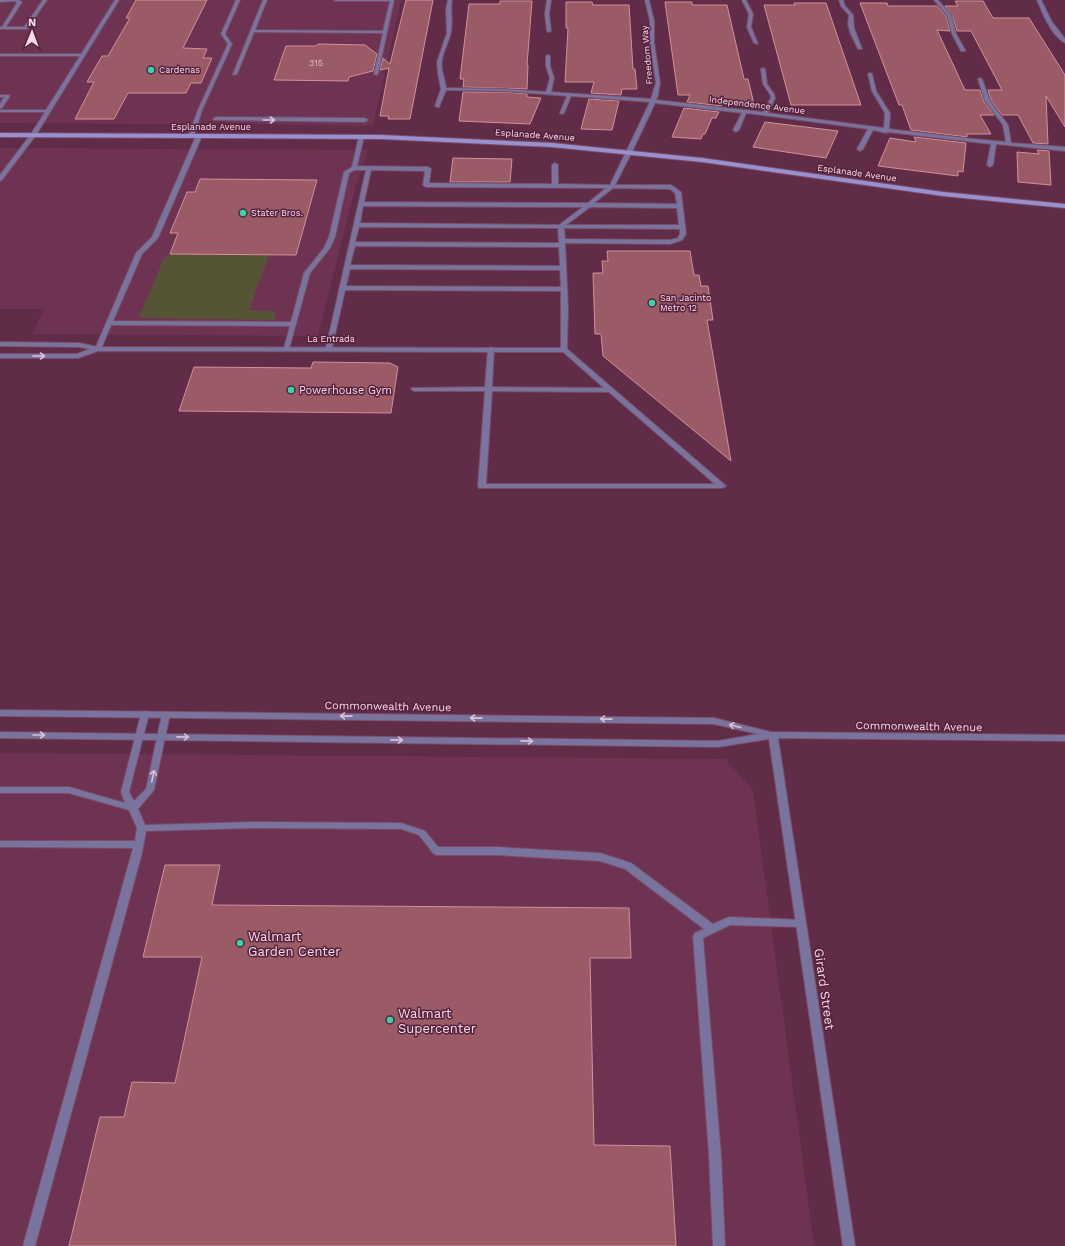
<svg xmlns="http://www.w3.org/2000/svg" width="1065" height="1246" viewBox="0 0 1065 1246" font-family="'Work Sans',sans-serif">
<rect width="100%" height="100%" fill="#602c48"/>
<g fill="#6e3353">
<polygon points="0,0 401,0 373,126 202,123 216,91 201,124 0,123"/>
<polygon points="0,148 368,150 357,182 318,336 32,334 44,309 0,309"/>
<polygon points="0,753 725,759 753,790 814,1246 0,1246"/>
</g>
<polygon fill="#555535" points="170,254 269,255 249,310 276,311 274,320 139,318 164,258"/>
<g fill="#9a5b66" stroke="#d4909b">
<polygon points="136,0 207,0 183,48 207,49 203,58 212,58 201,83 191,83 186,93 128,93 114,119 75,119 94,82 87,82 102,56 108,56 130,18 126,18"/>
<polygon points="406,0 433,0 410,119 388,119 389,116 380,116 389,68 380,70 383,58 390,64"/>
<polygon points="500,1 532,1 527,65 528,65 527,89 463,87 464,79 460,79 469,4 500,4"/>
<polygon points="955,1 983,1 993,18 1029,18 1065,75 1065,127 1046,96 1048,144 1033,143 1018,115 1002,115 991,100 988,90 1002,90 971,31 957,31 952,15 945,6 958,6"/>
<polygon points="566,2 592,2 593,5 629,5 633,69 635,69 637,89 622,89 621,95 591,93 594,82 565,82 568,28 566,28"/>
<polygon points="665,2 692,2 692,5 727,5 744,79 748,79 754,104 722,104 721,106 687,102 690,95 678,95"/>
<polygon points="794,3 826,3 861,105 791,105 764,5 795,5"/>
<polygon points="860,3 887,3 888,6 937,6 946,16 950,31 937,30 965,90 980,90 984,102 994,115 980,115 991,134 967,134 967,137 911,130 902,105 899,105"/>
<polygon points="319,44 365,45 377,54 373,71 349,77 348,81 274,80 286,46 315,46"/>
<polygon points="463,92 504,92 527,94 527,97 541,98 530,124 459,121"/>
<polygon points="589,99 619,101 612,130 581,129"/>
<polygon points="684,108 719,112 716,118 712,118 705,134 703,134 701,139 672,137"/>
<polygon points="765,122 838,131 826,158 753,147"/>
<polygon points="914,137 966,143 963,172 958,171 958,176 878,166 890,138 916,142"/>
<polygon points="1037,150 1049,151 1051,185 1018,182 1017,152 1039,154"/>
<polygon points="453,158 512,159 510,182 450,182"/>
<polygon points="200,179 317,180 296,255 170,254 178,233 170,233 187,192 195,192"/>
<polygon points="607,251 690,251 694,275 699,275 701,286 708,286 713,320 707,320 731,461 603,356 601,334 595,334 593,273 603,273 602,261 608,261"/>
<polygon points="313,362 390,363 398,367 391,413 179,411 194,367 311,368"/>
<polygon points="165,865 220,865 212,905 629,908 631,958 590,958 594,1145 670,1146 676,1246 69,1246 100,1117 124,1117 132,1082 175,1083 202,957 143,957"/>
</g>
<g fill="none" stroke-linecap="round" stroke-linejoin="round">
<g stroke="#7c4b65" stroke-width="2">
<g id="lane">
<polygon points="0,0 19,0 22,2 6,27 24,27 43,0 47,0 27,29 0,29 0,27 2,27 17,3 15,1 0,2"/>
<polygon points="115,0 119,0 36,135 2,180 0,181 0,175 31,134 45,112 0,112 0,110 46,110 80,56 0,56 0,54 81,54"/>
<polygon points="236,0 240,0 225,34 232,44 202,110 194,136 189,137 188,136 198,110 228,44 221,34"/>
<polygon points="263,0 267,0 255,30 383,31 390,1 336,1 334,0 394,0 378,74 376,75 374,74 383,33 254,32 237,74 233,75 233,74"/>
<polygon points="0,95 8,95 10,96 2,108 0,108 0,104 4,97 0,97"/>
<polygon points="216,117 365,118 368,120 365,122 214,120 213,119"/>
<path d="M199 134 202 136 158 238 142 254 113 321 291 322 304 273 324 248 329 237 344 172 352 167 359 136 364 137 357 166 428 167 431 169 429 183 552 184V165L555 163 558 165V184L610 185 626 152 631 151 632 152 615 185H671L681 192 686 234 682 240 670 244 565 243 568 307 567 349 726 486 722 488H479L478 486 485 391H414L411 389 412 388 485 387 488 349 491 347 494 349 492 387 604 388 561 350V291L345 290 332 348 329 350 327 349 326 348 366 170H355L349 173 335 237 330 248 310 273 289 349 287 350 284 348 290 326 111 325 101 349 100 350H96L95 349 136 253 152 237 196 136ZM371 170 425 171 423 185 426 187 606 188 588 203 364 202ZM613 188 670 189 675 193 677 204 594 203ZM363 206 583 207 559 225 360 223ZM590 207 677 208 679 225H566ZM359 227 558 228 559 243 355 242ZM564 228 680 229V234L678 238 670 240 565 239ZM355 246 559 247 560 266 350 265ZM350 269 560 270 561 287 346 286ZM492 391 609 392 715 484H486Z"/>
<polygon points="145,711 148,712 149,714 129,792 134,801 146,789 162,714 163,712 169,712 170,714 154,790 138,809 145,825 255,822 401,823 425,831 438,847 496,847 600,853 631,863 713,924 729,917 804,920 806,923 804,926 801,927 730,925 703,938 721,1155 725,1246 713,1246 709,1155 693,936 695,933 704,929 625,869 600,861 496,855 436,855 433,853 419,835 401,829 255,828 146,831 142,853 35,1246 23,1246 133,848 0,847 0,841 135,841 137,828 129,810 69,793 0,793 0,787 69,787 125,803 121,792 141,714 142,712"/>
</g>
</g>
<g stroke="#7c4b65" stroke-width="2">
<g id="street">
<path d="M448 0H452C450 10 453 20 451 31 450 41 443 50 442 60 440 70 445 78 446 88L504 89 546 92 550 78 546 66V56L548 55 550 56V66L554 78 551 92 651 99 656 83 650 42V21L645 0H649L654 21V42L660 83 658 95 656 100 763 112 771 98 770 94 763 84 761 69 763 68 765 69 767 84 774 94 775 98 768 113 884 128 885 113 872 91 868 74 870 73 872 74 876 91 890 113 889 129 964 138 1006 142 1003 125 985 101 978 79 980 78 982 79 990 101 1008 125 1011 143 1065 147V151L996 144 993 165 990 167 987 165 991 144 888 132 886 133 873 130 863 149 860 151 857 149 868 129 746 113 739 130 736 132 733 130 742 113 655 103 632 152 629 154 626 152 650 102 571 96 564 113 562 114 560 113 567 96 504 91 446 90 439 107H437L435 106 441 89 438 73 437 62 447 33 446 9Z"/>
<polygon points="547,0 551,0 549,14 551,31 549,32 547,31 545,14"/>
<polygon points="742,0 746,0 753,14 751,27 758,44 754,43 747,27 749,14"/>
<polygon points="839,0 843,0 845,6 853,15 854,28 862,49 858,49 850,32 848,24 849,15 841,6"/>
<polygon points="934,0 938,0 951,15 956,34 965,50 965,51 961,51 952,34 947,15"/>
<path d="M1037 0H1041L1052 22 1065 39V43C1051 35 1043 14 1037 0Z"/>
<polygon points="0,342 79,343 98,347 564,348 567,350 564,352 98,351 78,358 0,358 0,354 77,354 90,349 79,347 0,346"/>
<polygon points="0,710 714,718 771,732 1065,735 1065,741 778,738 855,1246 843,1246 769,739 718,747 0,738 0,732 718,741 758,734 714,724 0,716"/>
</g>
</g>
<g stroke="#7c4b65" stroke-width="2">
<polygon id="secondary" points="0,133 381,135 552,143 702,158 943,192 1065,204 1065,208 943,196 702,162 552,147 381,139 0,137"/>
</g>
<use href="#lane" fill="#78749e" fill-rule="evenodd"/>
<use href="#street" fill="#78749e" fill-rule="evenodd"/>
<use href="#secondary" fill="#9790d1" fill-rule="evenodd"/>
</g>
<defs><path id="oneway-shaft" d="M-6 0H5M1.5-3L5.5 0L1.5 3" fill="none" stroke-width="1.6" stroke-linecap="round" stroke-linejoin="round"/></defs>
<g stroke="#dbc0d6">
<use href="#oneway-shaft" transform="translate(269 120)"/>
<use href="#oneway-shaft" transform="translate(39 356)"/>
<use href="#oneway-shaft" transform="translate(346 716) rotate(-179)"/>
<use href="#oneway-shaft" transform="translate(476 718) rotate(-179)"/>
<use href="#oneway-shaft" transform="translate(606 719) rotate(-179)"/>
<use href="#oneway-shaft" transform="translate(735 726) rotate(-166)"/>
<use href="#oneway-shaft" transform="translate(39 735)"/>
<use href="#oneway-shaft" transform="translate(183 737) rotate(1)"/>
<use href="#oneway-shaft" transform="translate(397 740) rotate(1)"/>
<use href="#oneway-shaft" transform="translate(527 741) rotate(1)"/>
<use href="#oneway-shaft" transform="translate(153 776) rotate(-78)"/>
</g>
<g fill="#36d4a7" stroke="#55223e" stroke-width="1.5">
<circle cx="151" cy="70" r="4"/>
<circle cx="243" cy="213" r="4"/>
<circle cx="652" cy="303" r="4"/>
<circle cx="291" cy="390" r="4"/>
<circle cx="240" cy="943" r="4"/>
<circle cx="390" cy="1020" r="4"/>
</g>
<g text-anchor="middle" stroke-width="3" stroke-linejoin="round" paint-order="stroke">
<g font-size="9" fill="#fcdae9" stroke="#55223e">
<text transform="translate(647 55) rotate(-95)" y="3">Freedom Way</text>
<text transform="translate(757 105) rotate(7)" y="3">Independence Avenue</text>
<text x="211" y="130">Esplanade Avenue</text>
<text transform="translate(535 135) rotate(4)" y="3">Esplanade Avenue</text>
<text transform="translate(857 173) rotate(8)" y="3">Esplanade Avenue</text>
<text x="331" y="342">La Entrada</text>
</g>
<g font-size="9" fill="#e4bac8">
<text x="316" y="66">315</text>
</g>
<g font-size="9" fill="#fcdae9" stroke="#55223e" text-anchor="start">
<text x="159" y="73">Cardenas</text>
<text x="251" y="216">Stater Bros.</text>
<text x="660" y="301">San Jacinto<tspan x="660" dy="10">Metro 12</tspan></text>
</g>
<g font-size="11" fill="#fcdae9" stroke="#55223e" text-anchor="start">
<text x="299" y="394">Powerhouse Gym</text>
</g>
<g font-size="11" fill="#fcdae9" stroke="#55223e">
<text transform="translate(388 706) rotate(1)" y="4">Commonwealth Avenue</text>
<text transform="translate(919 726) rotate(1)" y="4">Commonwealth Avenue</text>
</g>
<g font-size="13" fill="#fcdae9" stroke="#55223e" text-anchor="start">
<text x="248" y="941">Walmart<tspan x="248" dy="15">Garden Center</tspan></text>
<text x="398" y="1018">Walmart<tspan x="398" dy="15">Supercenter</tspan></text>
</g>
<g font-size="13" fill="#fcdae9" stroke="#55223e">
<text transform="translate(825 989) rotate(82)" y="5">Girard Street</text>
</g>
</g>
<g transform="translate(32 32) rotate(1)" stroke="#55223e" stroke-width="3" paint-order="stroke">
<path d="M0-3L7 15L0 10L-7 15Z" fill="#fcdae9"/>
<text y="-6" font-size="11" font-weight="bold" text-anchor="middle" fill="#fcdae9">N</text>
</g>
</svg>
